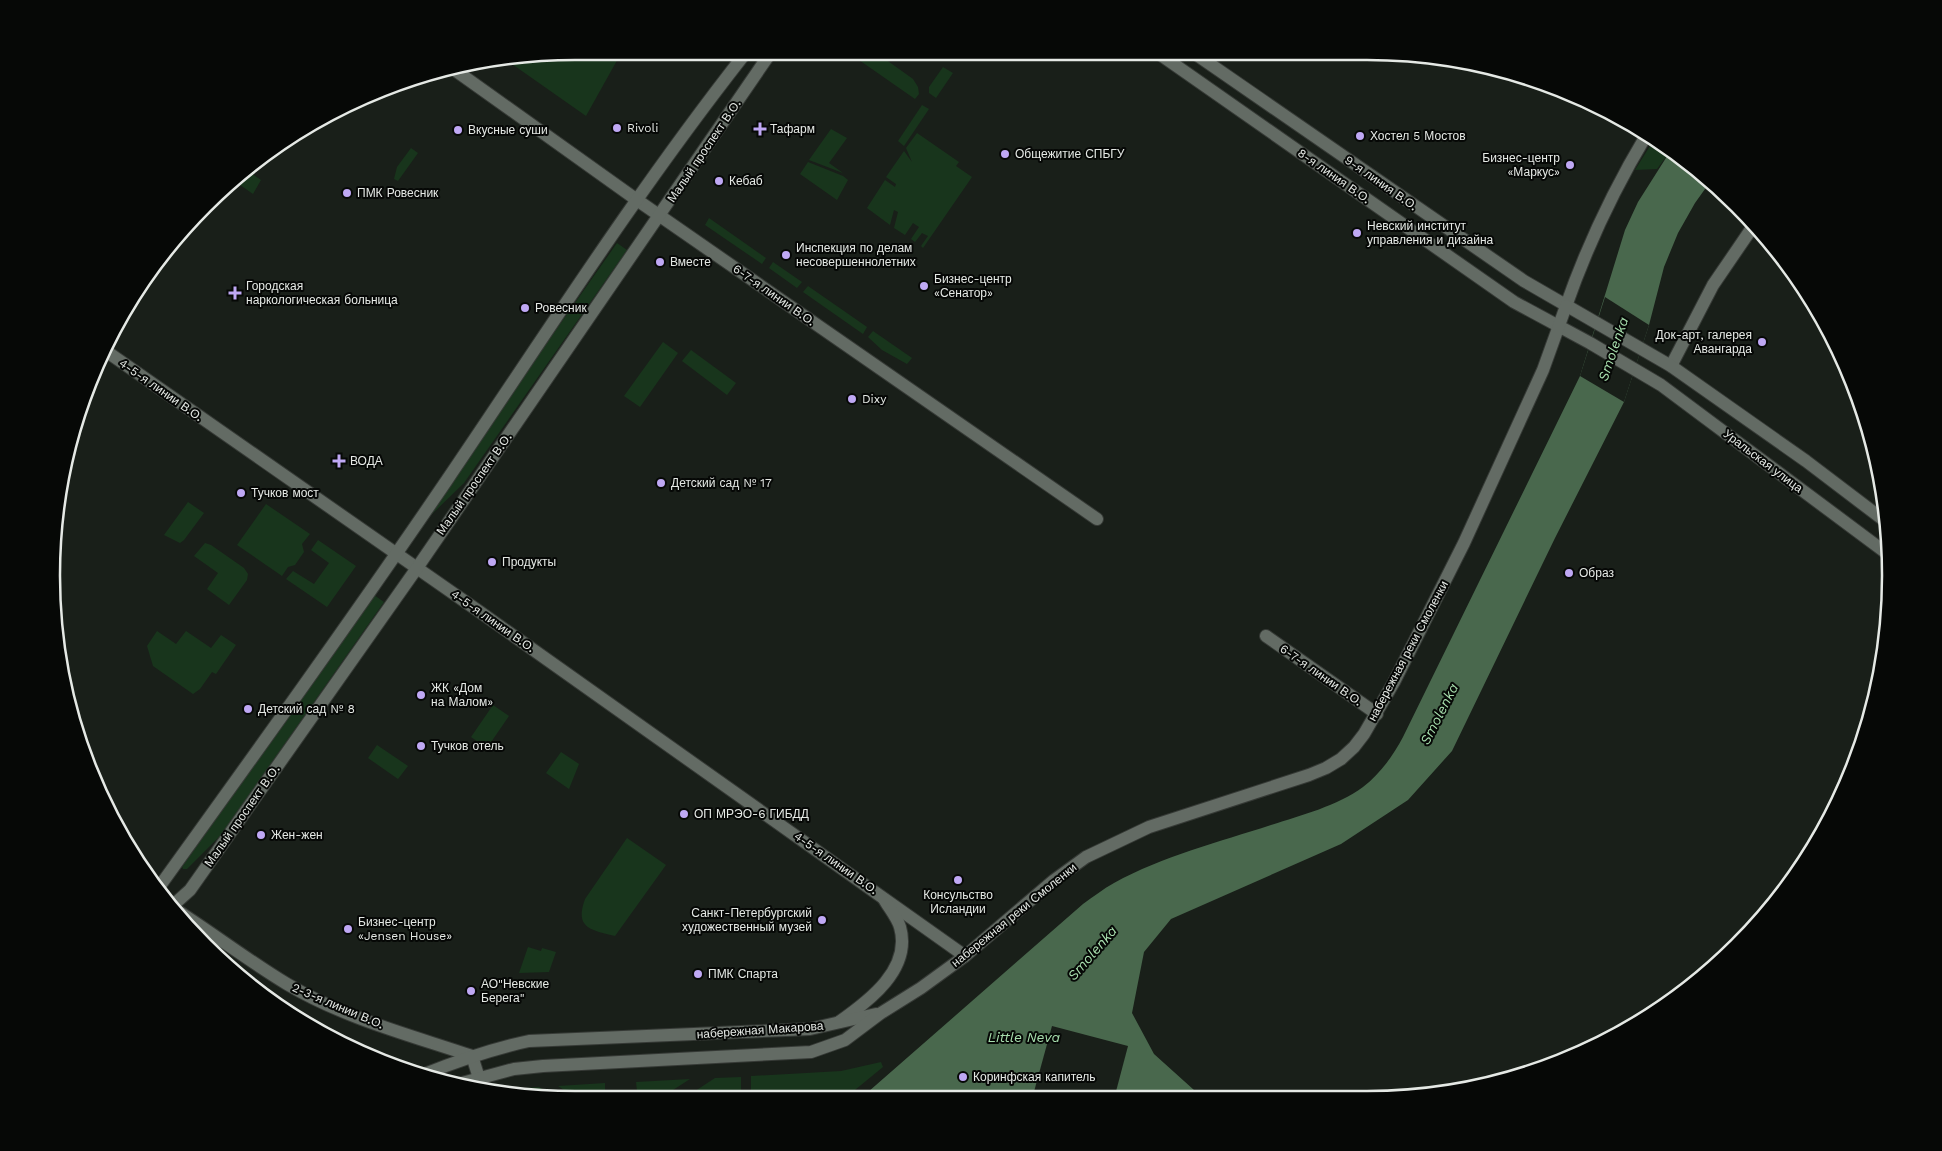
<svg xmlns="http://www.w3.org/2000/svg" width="1942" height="1151" viewBox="0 0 1942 1151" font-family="'Work Sans',sans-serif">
<rect width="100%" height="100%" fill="#191f19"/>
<g fill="#18351c">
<polygon points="863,54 878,54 913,79 918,87 919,94 915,99 859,60"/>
<polygon points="620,55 586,116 502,57 507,56"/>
<polygon points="943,67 953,73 936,98 929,93 929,87"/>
<polygon points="922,105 929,109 904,146 898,141"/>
<polygon points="831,129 847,138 829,163 843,173 809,160"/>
<polygon points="917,133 959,162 956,166 972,177 923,248 921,246 928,236 922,233 915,242 911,239 919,227 913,223 905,235 894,228 898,212 894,210 890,225 867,208 885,180 895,187 896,184 886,177 904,151 912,162 906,148"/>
<polygon points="1655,138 1671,150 1657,169 1635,170"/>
<polygon points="411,148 418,153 398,181 394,179 397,167"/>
<polygon points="808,162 843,176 848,180 837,200 800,174"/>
<polygon points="245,169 261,180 253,194 233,180"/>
<polygon points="709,218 766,258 762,264 705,225"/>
<polygon points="617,243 627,250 464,483 428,518 425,516"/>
<polygon points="773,262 802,282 797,288 769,268"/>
<polygon points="808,286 867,327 863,334 803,292"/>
<polygon points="873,331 912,358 907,364 882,350 868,337"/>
<polygon points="663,342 678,353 640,407 624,396"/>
<polygon points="691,350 736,383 727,395 682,361"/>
<polygon points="188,502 204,513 184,540 180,543 164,535"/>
<polygon points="266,504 310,534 302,544 304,552 295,565 288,567 282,576 237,545"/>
<polygon points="318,540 356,566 327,607 286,579 293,571 314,584 329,563 311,550"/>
<polygon points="205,543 211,545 244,568 248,574 247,580 229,605 207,589 218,573 194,556"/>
<polygon points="374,595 384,602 221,835 187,869 183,869 182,867"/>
<polygon points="157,631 176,644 186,631 211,648 221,635 236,645 216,674 212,672 200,689 193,694 153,666 147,646"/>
<polygon points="493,705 509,716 487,748 471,737"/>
<polygon points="377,745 408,766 398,779 368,758"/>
<polygon points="561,752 579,764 569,789 546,773"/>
<path d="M627 838 666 865 615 936C592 930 574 929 585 899Z"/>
<polygon points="528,947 541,951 542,948 556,952 549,972 519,973"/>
<polygon points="881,1062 883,1067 844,1099 756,1099 756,1090 751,1090 751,1076 841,1071"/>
<polygon points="741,1077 741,1090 737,1091 737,1099 683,1099 715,1078"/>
<polygon points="690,1079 659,1099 647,1099 637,1091 636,1082"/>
<polygon points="605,1083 605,1092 594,1099 578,1099 558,1086"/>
<polygon points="539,1087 559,1099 541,1099 498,1090"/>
</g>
<path fill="#49684d" d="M1671 150 1710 182 1695 203 1678 233 1664 267 1649 325 1624 402 1555 538 1452 751 1408 800 1341 844 1171 919 1144 952 1132 1013 1154 1054 1204 1099H860L1083 904C1093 897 1103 889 1114 883 1163 856 1219 842 1271 825 1302 815 1337 806 1363 787 1380 774 1393 756 1403 737L1580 376 1625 230 1638 202Z"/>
<g fill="#191f19">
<polygon points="1605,297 1649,325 1624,402 1580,376"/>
<polygon points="1052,1026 1128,1046 1114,1099 1032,1099"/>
</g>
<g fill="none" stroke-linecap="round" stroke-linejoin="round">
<g stroke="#363a36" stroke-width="14">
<g id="minor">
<polyline points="452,68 637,200 1097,519"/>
<polyline points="103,349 480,612 965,956"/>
<polyline points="1671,366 1713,285 1754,225"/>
<polyline points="1266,636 1377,714"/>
<path d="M170 906C210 931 247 960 287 984 344 1018 410 1035 472 1056L479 1078"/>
<path d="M839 1022C869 1001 912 969 900 927 897 917 889 908 884 899"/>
</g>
</g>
<g stroke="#363a36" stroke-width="14">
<path id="tertiary" d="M1566 306C1587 246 1614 189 1647 134"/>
</g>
<g stroke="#363a36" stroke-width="14">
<g id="secondary">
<polyline points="1158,53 1514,302 1590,343 1661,385 1889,555"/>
<polyline points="1194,53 1524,281 1671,366 1806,461 1885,521"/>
<path d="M157 890C255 754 353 618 447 480 544 337 637 191 744 55"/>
<polyline points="171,907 190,890 417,568 769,55"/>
<path d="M422 1075C457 1061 491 1049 529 1041L810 1029 876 1014"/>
<polyline points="462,1083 514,1069 543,1066 811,1052 845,1040 881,1013 921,988 965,956 1053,881 1086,857 1149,827 1309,775 1326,768 1341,759 1354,747 1364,734 1394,682 1464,543 1543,370 1566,306"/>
</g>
</g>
<use href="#minor" stroke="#636b64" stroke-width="12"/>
<use href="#tertiary" stroke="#636b64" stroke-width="12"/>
<use href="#secondary" stroke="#636b64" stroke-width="12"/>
</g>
<g fill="#bfa8f4" stroke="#060806" stroke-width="2">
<circle cx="617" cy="128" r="5"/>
<path d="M757.5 121.5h5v5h5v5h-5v5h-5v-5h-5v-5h5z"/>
<circle cx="458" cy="130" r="5"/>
<circle cx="1360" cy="136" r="5"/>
<circle cx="1005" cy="154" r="5"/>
<circle cx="1570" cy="165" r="5"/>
<circle cx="719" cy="181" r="5"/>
<circle cx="347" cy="193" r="5"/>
<circle cx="1357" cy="233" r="5"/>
<circle cx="786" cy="255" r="5"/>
<circle cx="660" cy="262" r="5"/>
<circle cx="924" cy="286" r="5"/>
<path d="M232.5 285.5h5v5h5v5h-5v5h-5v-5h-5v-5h5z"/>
<circle cx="525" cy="308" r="5"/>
<circle cx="1762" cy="342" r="5"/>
<circle cx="852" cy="399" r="5"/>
<path d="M336.5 453.5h5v5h5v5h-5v5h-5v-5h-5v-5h5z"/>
<circle cx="661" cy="483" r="5"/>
<circle cx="241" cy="493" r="5"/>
<circle cx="492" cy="562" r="5"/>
<circle cx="1569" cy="573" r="5"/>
<circle cx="421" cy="695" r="5"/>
<circle cx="248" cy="709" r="5"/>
<circle cx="421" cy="746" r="5"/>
<circle cx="684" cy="814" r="5"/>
<circle cx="261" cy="835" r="5"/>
<circle cx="958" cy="880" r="5"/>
<circle cx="822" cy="920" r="5"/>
<circle cx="348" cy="929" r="5"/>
<circle cx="698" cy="974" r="5"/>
<circle cx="471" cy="991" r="5"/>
<circle cx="963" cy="1077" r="5"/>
</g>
<g text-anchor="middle" stroke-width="4" stroke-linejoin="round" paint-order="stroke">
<g font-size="12" fill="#e5e9e5" stroke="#060806" text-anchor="start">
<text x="627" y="132">Rivoli</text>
<text x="770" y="133">Тафарм</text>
<text x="468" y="134">Вкусные суши</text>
<text x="1370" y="140">Хостел 5 Мостов</text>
<text x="1015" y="158">Общежитие СПБГУ</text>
<text x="1560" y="162" text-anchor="end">Бизнес-центр<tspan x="1560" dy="14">«Маркус»</tspan></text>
<text x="729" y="185">Кебаб</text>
<text x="357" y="197">ПМК Ровесник</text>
<text x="1367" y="230">Невский институт<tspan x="1367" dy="14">управления и дизайна</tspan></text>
<text x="796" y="252">Инспекция по делам<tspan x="796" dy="14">несовершеннолетних</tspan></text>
<text x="670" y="266">Вместе</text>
<text x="934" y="283">Бизнес-центр<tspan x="934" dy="14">«Сенатор»</tspan></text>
<text x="246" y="290">Городская<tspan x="246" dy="14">наркологическая больница</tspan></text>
<text x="535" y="312">Ровесник</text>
<text x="1752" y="339" text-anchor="end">Док-арт, галерея<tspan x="1752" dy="14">Авангарда</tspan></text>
<text x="862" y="403">Dixy</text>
<text x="350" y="465">ВОДА</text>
<text x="671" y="487">Детский сад № 17</text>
<text x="251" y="497">Тучков мост</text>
<text x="502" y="566">Продукты</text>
<text x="1579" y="577">Образ</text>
<text x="431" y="692">ЖК «Дом<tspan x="431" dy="14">на Малом»</tspan></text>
<text x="258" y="713">Детский сад № 8</text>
<text x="431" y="750">Тучков отель</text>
<text x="694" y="818">ОП МРЭО-6 ГИБДД</text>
<text x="271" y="839">Жен-жен</text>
<text x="958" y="899" text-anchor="middle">Консульство<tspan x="958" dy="14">Исландии</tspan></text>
<text x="812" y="917" text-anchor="end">Санкт-Петербургский<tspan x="812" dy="14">художественный музей</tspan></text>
<text x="358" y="926">Бизнес-центр<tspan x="358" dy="14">«Jensen House»</tspan></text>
<text x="708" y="978">ПМК Спарта</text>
<text x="481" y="988">АО"Невские<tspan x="481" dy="14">Берега"</tspan></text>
<text x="973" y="1081">Коринфская капитель</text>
</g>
<g font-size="12" fill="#e5e9e5" stroke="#060806">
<text transform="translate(704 151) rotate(-56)" y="4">Малый проспект В.О.</text>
<text transform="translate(1334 176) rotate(35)" y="4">8-я линия В.О.</text>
<text transform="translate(1381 183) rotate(35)" y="4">9-я линия В.О.</text>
<text transform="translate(774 295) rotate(35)" y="4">6-7-я линии В.О.</text>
<text transform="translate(161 390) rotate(35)" y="4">4-5-я линии В.О.</text>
<text transform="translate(1763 461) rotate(37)" y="4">Уральская улица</text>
<text transform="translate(474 484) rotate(-55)" y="4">Малый проспект В.О.</text>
<text transform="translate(493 621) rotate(35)" y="4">4-5-я линии В.О.</text>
<text transform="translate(1408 651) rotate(-62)" y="4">набережная реки Смоленки</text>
<text transform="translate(1321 675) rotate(35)" y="4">6-7-я линии В.О.</text>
<text transform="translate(242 816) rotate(-55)" y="4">Малый проспект В.О.</text>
<text transform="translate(836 863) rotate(35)" y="4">4-5-я линии В.О.</text>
<text transform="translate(1014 915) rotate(-39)" y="4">набережная реки Смоленки</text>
<text transform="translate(338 1006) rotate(23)" y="4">2-3-я линии В.О.</text>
<text transform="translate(760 1030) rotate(-4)" y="4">набережная Макарова</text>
</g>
<g font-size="14" font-style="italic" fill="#a8dfae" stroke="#060806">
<text transform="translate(1613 349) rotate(-71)" y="5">Smolenka</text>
<text transform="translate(1439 714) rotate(-63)" y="5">Smolenka</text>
<text transform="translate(1092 953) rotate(-49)" y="5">Smolenka</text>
<text x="1024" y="1042">Little Neva</text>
</g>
</g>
<path d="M0 0H1942V1151H0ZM575 60H1367A515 515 0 0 1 1882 575V576A515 515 0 0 1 1367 1091H575A515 515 0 0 1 60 576V575A515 515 0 0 1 575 60Z" fill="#060806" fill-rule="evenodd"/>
<path fill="none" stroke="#e5e9e5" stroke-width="2.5" d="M575 60H1367A515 515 0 0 1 1882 575V576A515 515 0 0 1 1367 1091H575A515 515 0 0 1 60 576V575A515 515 0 0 1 575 60Z"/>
</svg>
